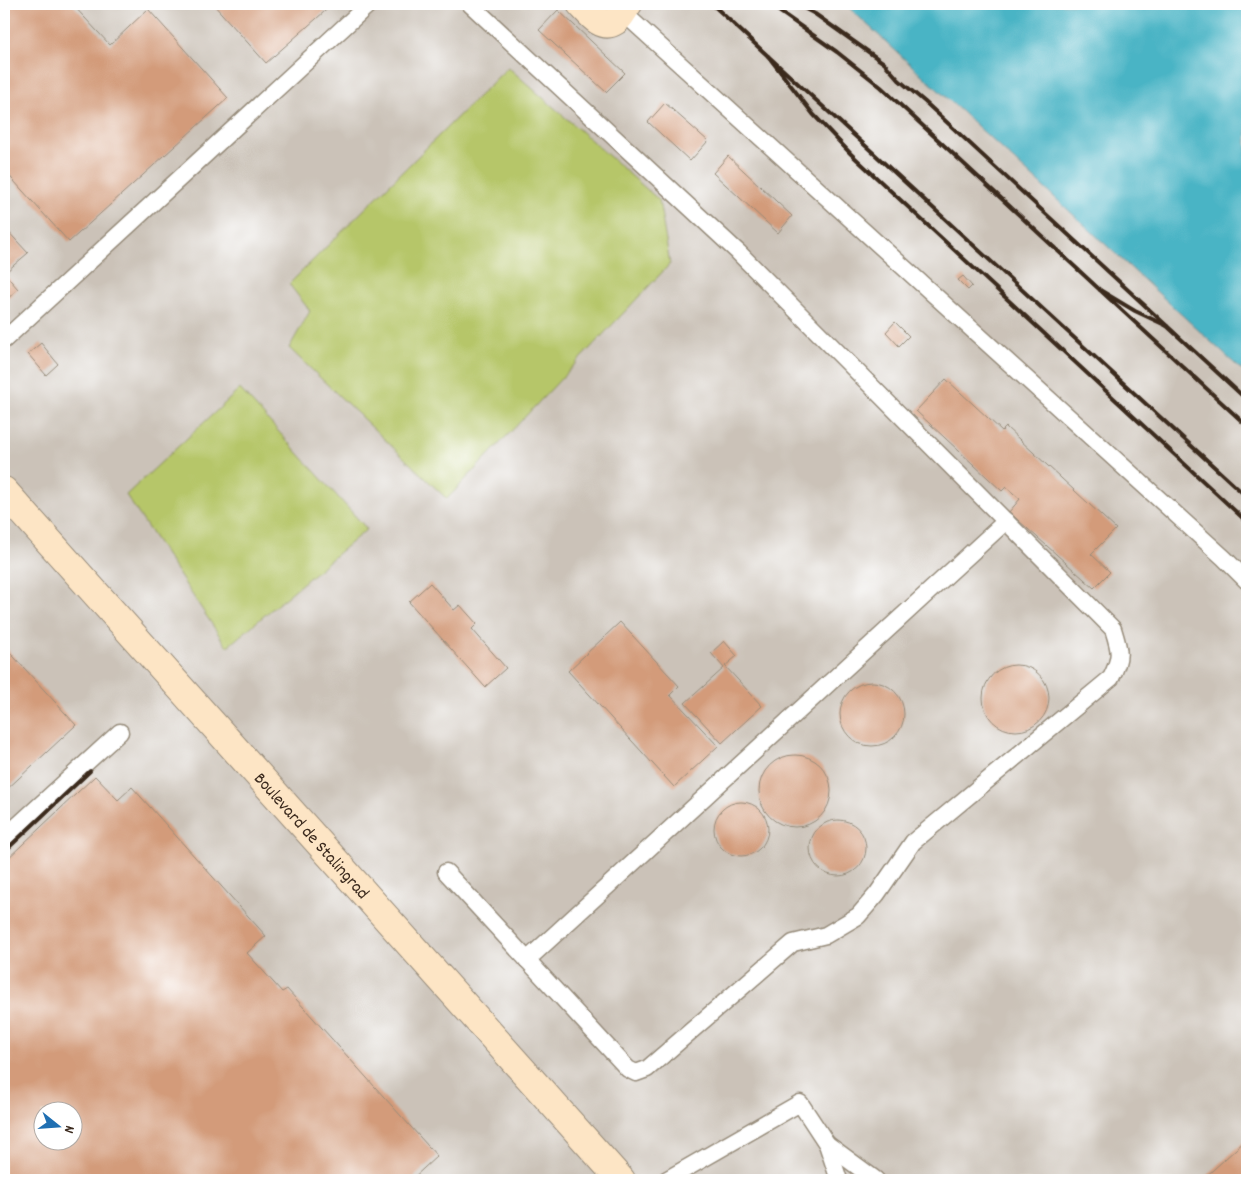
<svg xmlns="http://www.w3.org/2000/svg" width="1251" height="1184" viewBox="0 0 1251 1184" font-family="Dekko,sans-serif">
<rect width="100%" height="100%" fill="#fff"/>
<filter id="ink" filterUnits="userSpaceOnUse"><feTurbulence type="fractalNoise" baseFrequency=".02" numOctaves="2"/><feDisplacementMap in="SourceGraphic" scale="10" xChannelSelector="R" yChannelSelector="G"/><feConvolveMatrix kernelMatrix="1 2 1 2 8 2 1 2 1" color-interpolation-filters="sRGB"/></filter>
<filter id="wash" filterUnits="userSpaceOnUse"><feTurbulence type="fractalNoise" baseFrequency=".0096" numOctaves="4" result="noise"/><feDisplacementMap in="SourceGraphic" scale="20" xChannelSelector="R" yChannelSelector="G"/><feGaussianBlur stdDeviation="1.12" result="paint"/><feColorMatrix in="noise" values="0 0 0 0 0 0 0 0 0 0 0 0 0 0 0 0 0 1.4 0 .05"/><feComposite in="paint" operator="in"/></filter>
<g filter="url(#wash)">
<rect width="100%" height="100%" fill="#f1ecd6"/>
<path fill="#cbc2b8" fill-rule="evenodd" d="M4 4H845L1247 375V1180H4ZM42 1112H72V1142H42Z"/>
<g fill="#b6c669" stroke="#787844">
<polygon points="508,67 659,200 670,264 447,499 289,348 310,311 289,284"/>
<polygon points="240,389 367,529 227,647 126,495"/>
</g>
<polygon fill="#48b4c5" stroke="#426f72" points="845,4 1247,4 1247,375"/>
<g id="blocks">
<g fill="#d39b7a" fill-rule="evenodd">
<polygon points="4,4 72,4 110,45 148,9 228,98 69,242 4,170"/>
<polygon points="213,4 333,4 266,63"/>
<polygon points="558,10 625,73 606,92 539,30"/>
<polygon points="665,103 708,141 690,161 648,122"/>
<polygon points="728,156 792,216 778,233 713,173"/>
<polygon points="4,227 28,253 7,271 4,267"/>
<polygon points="4,273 18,289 4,302"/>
<polygon points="963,276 972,286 968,290 958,280"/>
<polygon points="895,322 909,336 899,346 886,332"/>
<polygon points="41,343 58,364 46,375 28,354"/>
<polygon points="946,379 1002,431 1006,427 1116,529 1091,554 1110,572 1094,588 1009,512 1020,499 1006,487 1002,491 916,411"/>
<polygon points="430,583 454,610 460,605 477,624 472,629 506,668 485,687 409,602"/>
<polygon points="620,622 679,686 670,695 718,746 674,787 568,671"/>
<polygon points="724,641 737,656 725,666 762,706 722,743 685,703 724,668 711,653"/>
<polygon points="4,646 76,725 4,792"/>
<circle cx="1016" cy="698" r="33"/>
<circle cx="872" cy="714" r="32"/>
<circle cx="795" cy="791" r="36"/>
<path d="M95 776 118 800 132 787 266 936 247 953 282 992 287 989 437 1156 411 1180H4V862ZM42 1112H72V1142H42Z"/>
<circle cx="741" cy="829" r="27"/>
<circle cx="838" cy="848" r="28"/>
<polygon points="1247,1139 1247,1180 1202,1180"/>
</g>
</g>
</g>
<g filter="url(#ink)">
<use href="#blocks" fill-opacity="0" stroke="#968b7a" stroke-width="1"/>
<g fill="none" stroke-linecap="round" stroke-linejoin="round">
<g stroke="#968b7a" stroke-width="19">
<g id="lane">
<polyline points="623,11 629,18 1224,558 1247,581"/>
<polyline points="4,340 369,4"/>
<polyline points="4,838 120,732"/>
<path d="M446 872 628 1069 636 1073 647 1069 793 943 826 935 858 916 877 894 913 842 1111 678C1122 656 1120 651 1113 629L738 252 470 4"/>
<polyline points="527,960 1006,521"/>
<polyline points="827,1144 876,1180"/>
<polyline points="666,1180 800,1103 827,1144 839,1180"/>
</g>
</g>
<g stroke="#968b7a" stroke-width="30">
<g id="secondary">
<path d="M581 4C589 12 601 30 615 21 620 18 624 9 628 4"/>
<path id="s1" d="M4 491 621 1180"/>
</g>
</g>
<use href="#lane" stroke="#fff" stroke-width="16"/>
<use href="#secondary" stroke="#fde5c5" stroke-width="28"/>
<g stroke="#3b2a1e" stroke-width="4">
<polyline points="712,4 768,56"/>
<polyline points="769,4 837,52 881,87 1100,290"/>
<polyline points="796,4 815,14 884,63 899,80 925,102 1167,326"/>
<polyline points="1247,400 1167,326 1135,311 1100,290 1247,426"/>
<polyline points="1247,497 768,56 813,114 851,154 1247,522"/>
<polyline points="4,852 90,771"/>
</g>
</g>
</g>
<g text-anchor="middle" stroke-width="4.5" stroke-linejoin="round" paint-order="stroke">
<g font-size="18" fill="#3b2a1e" stroke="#fff">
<text dy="6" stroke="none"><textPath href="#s1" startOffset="462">Boulevard de Stalingrad</textPath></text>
</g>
</g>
<rect width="1251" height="1184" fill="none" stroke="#fff" stroke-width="20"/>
<g transform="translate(58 1126) rotate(107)"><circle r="24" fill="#ffffff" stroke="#b1aaa5"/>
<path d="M0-4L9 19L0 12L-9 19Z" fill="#1f6fb2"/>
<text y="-8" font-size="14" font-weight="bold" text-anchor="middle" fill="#3b2a1e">N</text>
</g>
</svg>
